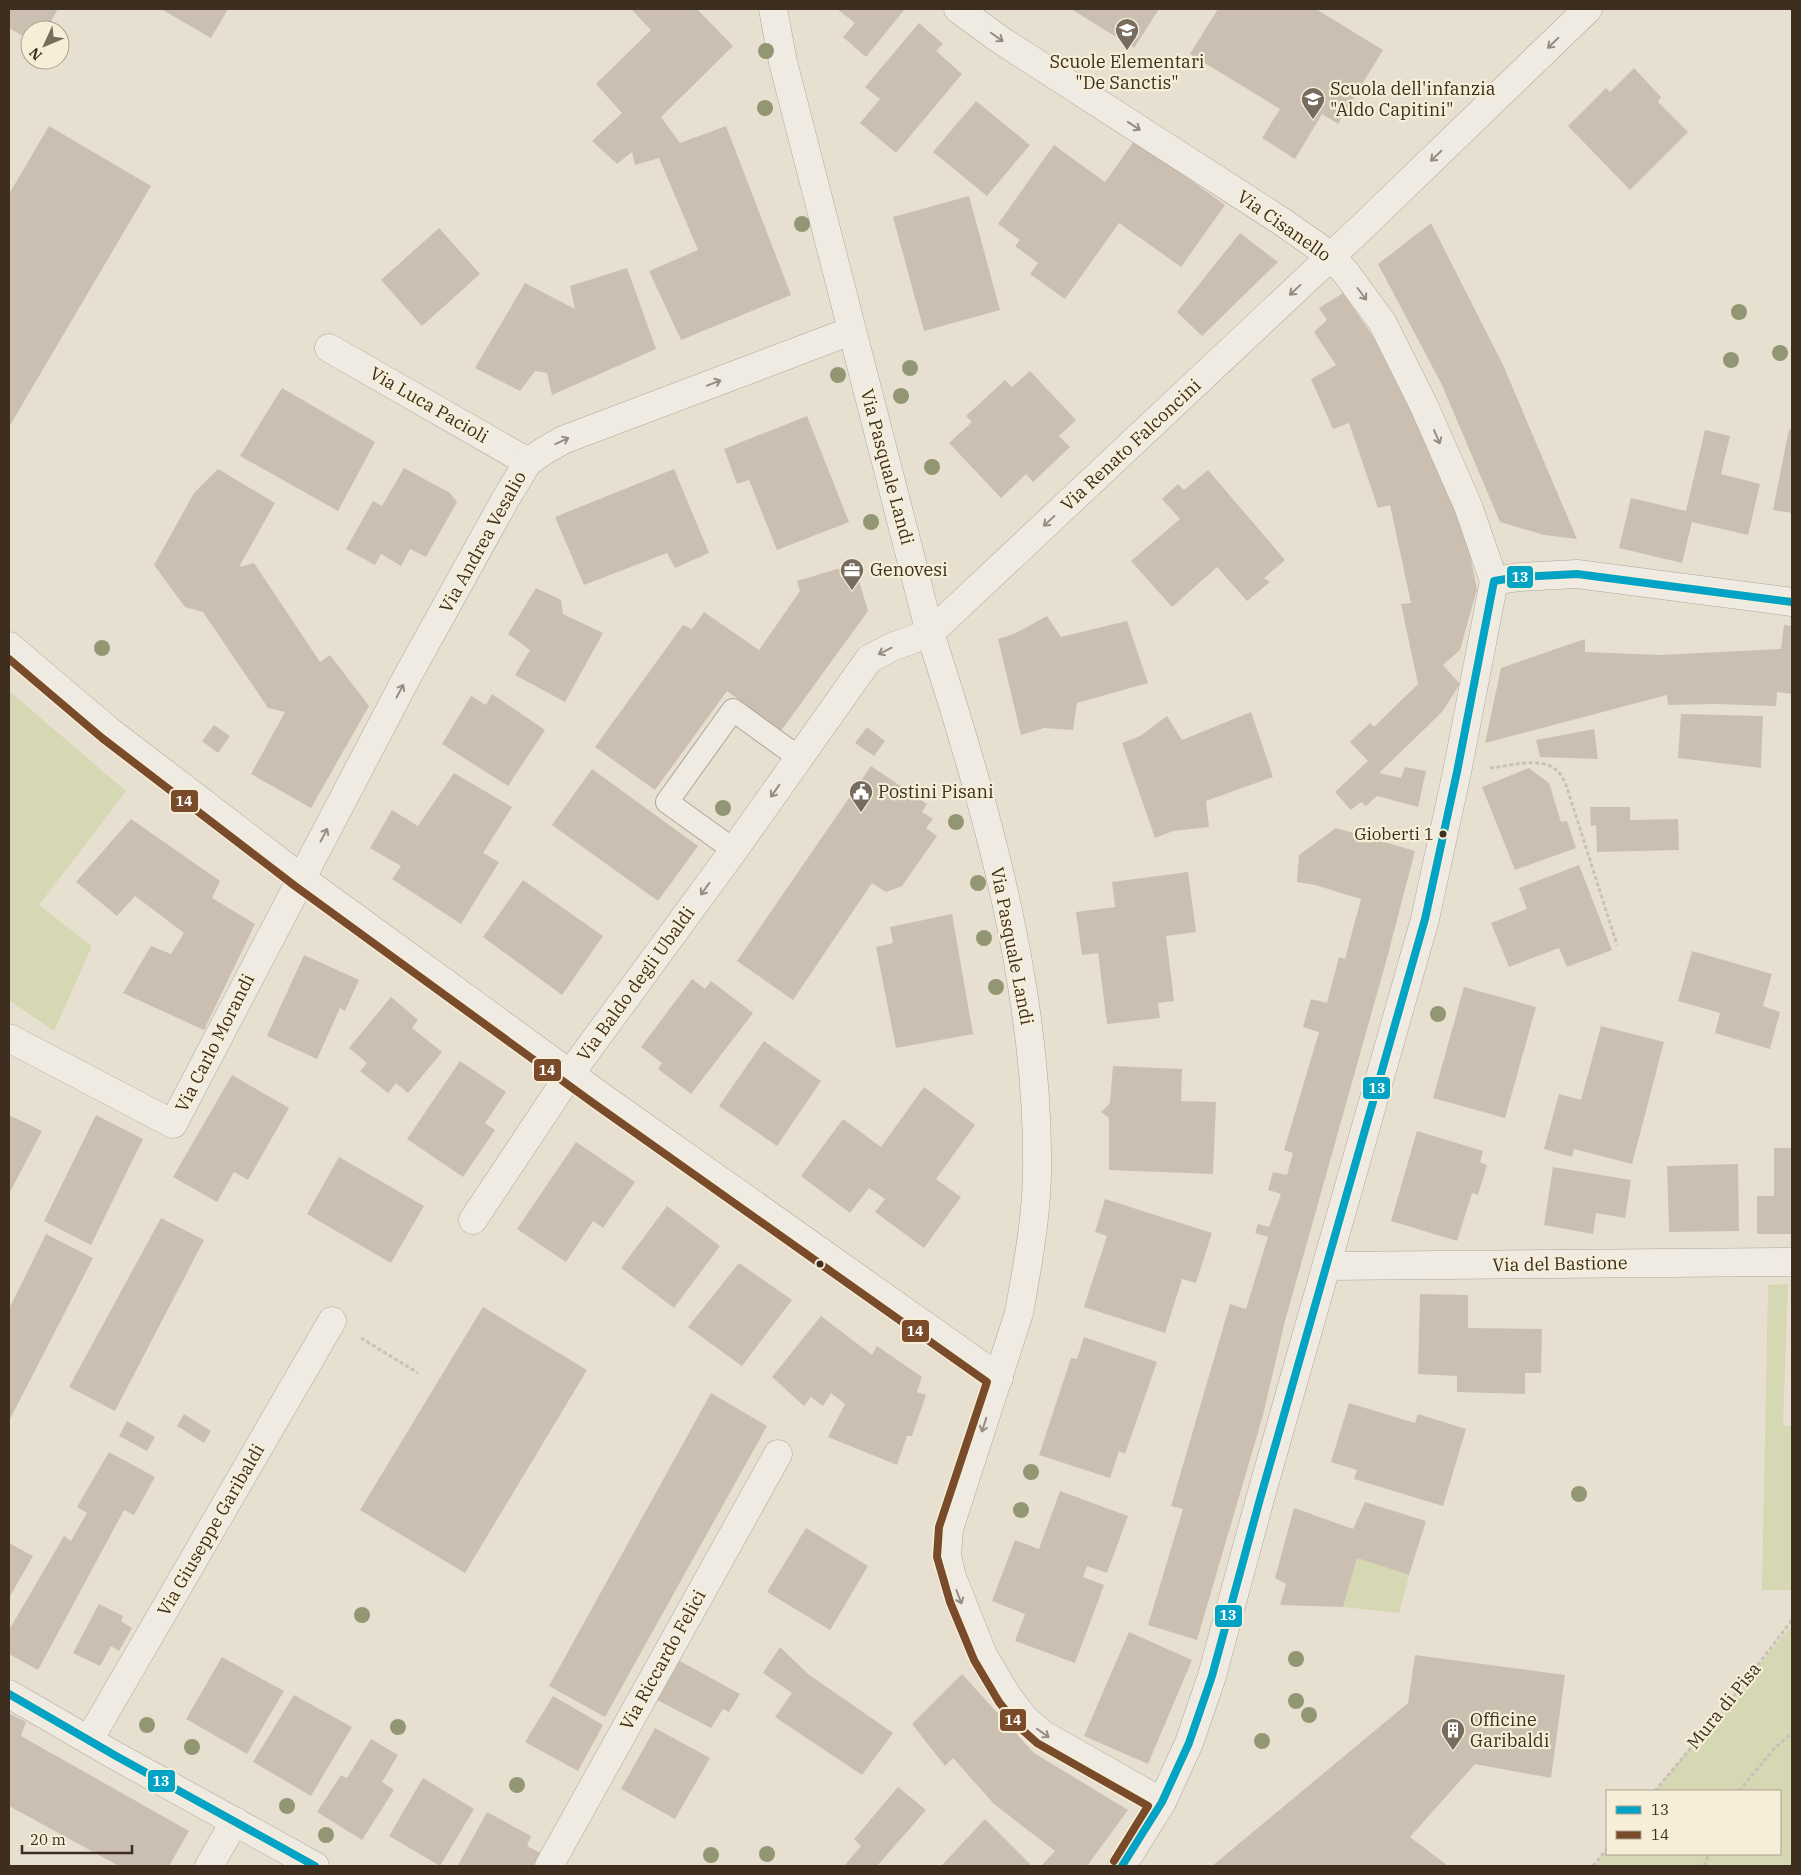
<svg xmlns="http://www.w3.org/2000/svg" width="1801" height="1875" viewBox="0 0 1801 1875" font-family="'IBM Plex Serif',serif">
<rect width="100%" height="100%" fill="#e7e0d1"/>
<g fill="#d6d7b3">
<polygon points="9,691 126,791 39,905 92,946 54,1031 9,1000"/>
<polygon points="1788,1284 1783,1426 1791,1426 1792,1425 1792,1590 1762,1590 1768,1285"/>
<polygon points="1357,1558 1409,1575 1399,1613 1343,1607"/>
<polygon points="1792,1625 1792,1866 1594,1866 1607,1850 1607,1854 1780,1854 1780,1791 1655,1791"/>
</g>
<g fill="#cbbfb2">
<polygon points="9,9 58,9 46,30 30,30 30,40 9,28"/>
<polygon points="161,9 228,9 211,38"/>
<polygon points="631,9 697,9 733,46 661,117 680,143 726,126 791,295 681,340 649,271 698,250 659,158 635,165 632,152 617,164 592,141 622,113 596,84 651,30"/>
<polygon points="837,9 905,9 866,57 843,37 855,23"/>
<polygon points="1071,9 1159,9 1134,48"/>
<polygon points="1218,9 1316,9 1383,50 1338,124 1322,114 1295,159 1262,138 1280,109 1190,54"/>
<polygon points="919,23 943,44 936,51 962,74 896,153 860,123 880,99 865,87"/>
<polygon points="1634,68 1661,97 1658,102 1688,132 1630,190 1568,126 1606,88 1610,92"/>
<polygon points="976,101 1030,145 987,196 933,152"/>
<polygon points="49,126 151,186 9,427 9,194"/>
<polygon points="1135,140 1225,205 1181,267 1119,223 1065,299 1030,274 1038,263 1015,246 1020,240 998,224 1054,145 1105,182"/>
<polygon points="969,196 1000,310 924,331 893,217"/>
<polygon points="1431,223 1503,365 1577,539 1544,535 1500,522 1442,385 1378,264"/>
<polygon points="439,228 480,274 422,326 381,280"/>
<polygon points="1240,233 1278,262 1202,336 1177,312"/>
<polygon points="627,268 656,349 552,395 547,373 535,371 520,391 475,368 525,283 575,309 570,286"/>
<polygon points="1343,293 1396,370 1463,521 1477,589 1460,650 1443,665 1460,684 1442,712 1379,773 1401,778 1405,767 1426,771 1418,807 1377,796 1366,806 1361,802 1351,810 1335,792 1368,761 1350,742 1370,723 1374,727 1418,684 1401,604 1411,603 1390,505 1378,508 1349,423 1333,429 1311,379 1336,365 1314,332 1327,320 1319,308"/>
<polygon points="1030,371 1076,420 1059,436 1070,447 1033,482 1026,474 1001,498 949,443 972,422 966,416 1005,380 1012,387"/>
<polygon points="282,388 375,442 338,511 240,456"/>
<polygon points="807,416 849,522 777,550 749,480 737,484 724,449"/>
<polygon points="1789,429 1792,430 1792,513 1773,510"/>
<polygon points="1705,430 1730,436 1721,474 1760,484 1748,535 1692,522 1682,563 1619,548 1631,498 1686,511"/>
<polygon points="404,468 450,493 457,502 426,557 410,549 401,566 381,554 375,565 346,549 373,501 382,506"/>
<polygon points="218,469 275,503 239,567 254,563 320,662 330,655 369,706 311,808 251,774 285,712 268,708 203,612 185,607 154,565 194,493"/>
<polygon points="674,469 709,553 675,568 667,553 584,585 555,517"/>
<polygon points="1208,470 1285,560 1264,578 1270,582 1247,601 1217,567 1172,607 1131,561 1180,519 1162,499 1178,484 1184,490"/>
<polygon points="854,564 868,611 781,731 727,691 655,790 595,747 683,625 692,629 704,612 759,650 800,591 797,581"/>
<polygon points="536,588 561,600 563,614 603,633 565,702 515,675 530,650 508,634"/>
<polygon points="1047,616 1061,637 1127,621 1148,683 1077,703 1073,730 1044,728 1021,735 998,639 1014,634"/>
<polygon points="1784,625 1792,626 1792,694 1777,692 1776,706 1715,704 1668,705 1667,695 1485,743 1501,668 1585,639 1585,652 1660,655 1781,649"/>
<polygon points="492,694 545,730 508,786 442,744 471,696 486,705"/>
<polygon points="1251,712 1273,777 1206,801 1209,827 1173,831 1155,838 1122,743 1140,736 1167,716 1182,740"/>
<polygon points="1681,714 1763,716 1761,768 1678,758"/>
<polygon points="214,725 230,736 218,753 202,741"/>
<polygon points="867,727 885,741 874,756 855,743"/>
<polygon points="1594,729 1598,759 1540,757 1536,740"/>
<polygon points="871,766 927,804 922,812 933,819 926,828 937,836 902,886 886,892 872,883 793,1000 737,961"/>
<polygon points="1529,768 1549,783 1561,822 1567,821 1576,848 1515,870 1482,787"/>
<polygon points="592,769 698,846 658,901 552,825"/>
<polygon points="454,773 512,807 483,853 499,862 461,924 392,879 401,866 370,848 392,810 418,826"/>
<polygon points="1590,807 1630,807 1630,820 1678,819 1679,850 1597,852 1596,825 1591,826"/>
<polygon points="131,819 220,881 212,898 255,924 204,1030 123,993 151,946 171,954 184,933 135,896 117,916 76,882"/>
<polygon points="1336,828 1415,851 1387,958 1285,1321 1263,1415 1197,1640 1148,1625 1183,1509 1171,1506 1230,1304 1246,1309 1268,1237 1255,1233 1258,1224 1269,1227 1281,1194 1268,1190 1273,1172 1287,1175 1293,1153 1284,1150 1319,1032 1303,1027 1311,999 1327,1003 1339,957 1345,959 1361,899 1315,885 1297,882 1299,855"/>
<polygon points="1579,865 1612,950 1567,967 1559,948 1509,967 1491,923 1527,909 1519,888"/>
<polygon points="1188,872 1196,932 1166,936 1174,1001 1158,1003 1160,1018 1107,1024 1098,953 1082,955 1076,912 1115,907 1112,882"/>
<polygon points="523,880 603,936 562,995 483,937"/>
<polygon points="952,914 973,1034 896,1048 876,947 893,943 890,927"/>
<polygon points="1692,951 1772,974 1763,1006 1780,1012 1770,1049 1715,1033 1720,1013 1678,1001"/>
<polygon points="304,955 359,980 345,1011 340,1008 317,1059 267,1036"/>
<polygon points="692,979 705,989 711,981 753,1013 691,1094 658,1069 662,1063 641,1047"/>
<polygon points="1464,987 1536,1007 1505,1118 1433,1098"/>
<polygon points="391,997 418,1020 412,1028 442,1052 408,1093 396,1083 388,1093 360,1071 367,1063 349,1048"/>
<polygon points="1601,1026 1664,1042 1632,1164 1574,1149 1572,1157 1544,1149 1559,1094 1581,1100"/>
<polygon points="764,1041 821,1081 777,1146 719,1106"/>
<polygon points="460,1061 506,1092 485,1123 495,1130 463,1177 407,1139"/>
<polygon points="1113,1066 1182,1069 1181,1101 1216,1102 1213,1174 1109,1170 1109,1118 1101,1112 1110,1103"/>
<polygon points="232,1075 289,1108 248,1180 234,1172 217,1202 173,1177"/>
<polygon points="924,1087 975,1125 936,1179 961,1197 924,1248 875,1212 885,1199 869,1188 850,1213 801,1176 843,1119 881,1147"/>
<polygon points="9,1115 42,1131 9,1194"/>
<polygon points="96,1115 143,1139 91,1245 44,1221"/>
<polygon points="1417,1131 1483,1151 1480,1162 1487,1165 1478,1195 1472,1193 1457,1241 1391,1221"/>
<polygon points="576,1142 635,1182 603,1228 593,1221 566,1262 517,1229"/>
<polygon points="1774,1148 1792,1148 1792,1234 1757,1234 1757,1196 1774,1196"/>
<polygon points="339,1157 424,1206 391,1263 307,1214"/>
<polygon points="1738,1164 1739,1231 1669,1232 1667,1166"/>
<polygon points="1553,1167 1631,1180 1625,1218 1596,1213 1593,1234 1544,1225"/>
<polygon points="1105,1199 1212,1233 1196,1283 1182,1279 1165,1333 1084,1307 1107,1236 1095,1232"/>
<polygon points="667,1206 720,1246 674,1308 621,1268"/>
<polygon points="161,1218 204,1240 115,1411 69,1387"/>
<polygon points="46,1234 93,1258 9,1421 9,1309"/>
<polygon points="739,1263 792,1300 742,1366 688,1327"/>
<polygon points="1420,1294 1468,1295 1468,1328 1542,1329 1541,1373 1525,1373 1525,1394 1457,1392 1457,1376 1418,1374"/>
<polygon points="483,1307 587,1370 465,1573 360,1510"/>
<polygon points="821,1316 872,1355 877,1346 922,1377 917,1392 926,1395 912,1436 907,1436 897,1465 828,1437 845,1404 831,1393 823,1406 811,1397 804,1406 772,1377"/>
<polygon points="1084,1337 1157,1362 1125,1454 1119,1451 1110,1478 1039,1455 1071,1358 1077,1359"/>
<polygon points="711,1393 767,1426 605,1717 549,1686"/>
<polygon points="1349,1403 1415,1423 1418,1414 1466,1429 1443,1506 1354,1479 1357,1470 1331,1462"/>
<polygon points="184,1414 211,1431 204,1443 177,1426"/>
<polygon points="127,1421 155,1437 147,1451 119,1436"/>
<polygon points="109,1452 155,1477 134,1515 124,1510 38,1670 9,1654 9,1630 64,1536 71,1541 87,1513 77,1507"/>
<polygon points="1060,1491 1128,1516 1107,1573 1087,1566 1083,1577 1104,1585 1075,1663 1015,1641 1025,1614 992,1601 1015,1540 1039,1549"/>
<polygon points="1365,1502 1426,1521 1409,1575 1357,1558 1343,1607 1280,1605 1286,1584 1275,1578 1294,1508 1353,1529"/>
<polygon points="806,1528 868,1566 830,1630 767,1592"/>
<polygon points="9,1543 33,1556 9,1598"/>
<polygon points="99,1604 123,1616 121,1621 132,1628 119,1651 111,1646 100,1666 73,1653"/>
<polygon points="1129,1632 1192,1660 1148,1764 1084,1736"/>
<polygon points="780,1647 808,1674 893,1733 862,1775 775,1717 792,1693 763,1673"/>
<polygon points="1415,1655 1565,1675 1551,1778 1475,1764 1410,1837 1448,1866 1212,1866 1408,1703"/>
<polygon points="222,1657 284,1691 247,1754 186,1719"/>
<polygon points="678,1660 740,1694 729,1712 723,1709 711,1728 657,1700"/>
<polygon points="962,1674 1034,1753 1128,1810 1087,1866 1041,1866 1055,1851 994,1804 953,1758 945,1766 912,1724"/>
<polygon points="294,1695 352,1727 311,1796 253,1762"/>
<polygon points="553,1696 603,1725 578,1771 525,1742"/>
<polygon points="9,1713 26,1722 21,1736 189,1831 169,1866 119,1866 9,1806"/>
<polygon points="655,1728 710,1758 675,1819 621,1789"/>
<polygon points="371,1739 398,1755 382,1782 394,1790 362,1840 317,1812 341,1775 347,1778"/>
<polygon points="423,1778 474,1809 440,1866 389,1836"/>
<polygon points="898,1787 926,1810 877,1866 844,1866 861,1846 854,1839"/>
<polygon points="487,1812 531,1836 527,1846 547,1856 541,1866 458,1865"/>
<polygon points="985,1819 1032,1866 941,1866"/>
</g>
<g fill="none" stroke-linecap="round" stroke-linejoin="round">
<g stroke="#ada599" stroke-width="24">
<polyline id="service" points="734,850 667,802 733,710 798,757"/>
</g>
<g stroke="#ada599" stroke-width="29">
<g id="minor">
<path d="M773 9 783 62 930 633C986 804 1040 993 1037 1175 1036 1221 1027 1268 1019 1313L949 1529 947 1556 952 1577 983 1655 1008 1697 1024 1718 1042 1734 1162 1802"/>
<polyline points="958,9 999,39 1281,221 1331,256 1346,273 1382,322 1424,406 1468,506 1494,581 1457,772 1425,919 1260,1499 1212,1676 1189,1743 1162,1802 1122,1866"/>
<polyline points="329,348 528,462"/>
<polyline points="1494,581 1519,577 1577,574 1792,602"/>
<polyline points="9,646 108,730 301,878 599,1095 999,1378"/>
<polyline points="9,1038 173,1124 407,677 505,500 528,462 544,451 563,440 851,331"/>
<polyline points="473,1220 570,1074 734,850 869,659 892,647 930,633 1358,231 1588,9"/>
<polyline points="1327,1266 1792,1262"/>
<polyline points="89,1740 332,1321"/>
<polyline points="209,1866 235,1821"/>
<polyline points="549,1866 778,1454"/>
</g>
</g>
<g stroke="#ada599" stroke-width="29">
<polyline id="tertiary" points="9,1694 116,1756 315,1866"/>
</g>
<g stroke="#c8c2b9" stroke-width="3" stroke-dasharray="4 2.5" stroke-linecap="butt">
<path d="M1490 768C1511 766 1547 754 1561 775 1565 781 1567 788 1569 794L1617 945"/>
<polyline points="361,1338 418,1373"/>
<polyline points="1655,1791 1733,1697 1792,1620"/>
<polyline points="1739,1791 1774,1749 1792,1733"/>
<polyline points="1593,1866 1607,1849"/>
<polyline points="1704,1866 1709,1854"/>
</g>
<use href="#service" stroke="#efebe3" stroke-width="22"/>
<use href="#minor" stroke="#efebe3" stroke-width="28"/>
<use href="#tertiary" stroke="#efebe3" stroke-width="28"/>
<g stroke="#f7eed8" stroke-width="11">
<g id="bus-1">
<polyline points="9,1694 116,1756 315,1866"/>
<polyline points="1122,1866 1162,1802 1189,1743 1212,1676 1260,1499 1425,919 1457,772 1494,581 1519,577 1577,574 1792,602"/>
</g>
</g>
<g stroke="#f7eed8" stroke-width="11">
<polyline id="bus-2" points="9,659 102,738 295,886 593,1103 987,1382 939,1527 937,1557 950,1602 974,1660 999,1702 1017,1725 1037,1743 1148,1806 1114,1861"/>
</g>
<use href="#bus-1" stroke="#03a3c5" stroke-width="8"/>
<use href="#bus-2" stroke="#7a4b2a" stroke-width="8"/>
</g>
<g fill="#929673">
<circle cx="766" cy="51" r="8"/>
<circle cx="765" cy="108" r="8"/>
<circle cx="802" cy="224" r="8"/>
<circle cx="1739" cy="312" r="8"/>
<circle cx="1780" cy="353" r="8"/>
<circle cx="1731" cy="360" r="8"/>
<circle cx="910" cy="368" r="8"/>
<circle cx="838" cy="375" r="8"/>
<circle cx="901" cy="396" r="8"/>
<circle cx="932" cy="467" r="8"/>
<circle cx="871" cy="522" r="8"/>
<circle cx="102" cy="648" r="8"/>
<circle cx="723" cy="808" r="8"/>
<circle cx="956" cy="822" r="8"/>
<circle cx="978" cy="883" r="8"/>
<circle cx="984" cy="938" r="8"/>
<circle cx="996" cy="987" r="8"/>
<circle cx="1438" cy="1014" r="8"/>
<circle cx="1031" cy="1472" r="8"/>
<circle cx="1579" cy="1494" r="8"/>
<circle cx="1021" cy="1510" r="8"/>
<circle cx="362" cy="1615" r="8"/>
<circle cx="1296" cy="1659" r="8"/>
<circle cx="1296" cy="1701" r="8"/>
<circle cx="1309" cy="1715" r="8"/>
<circle cx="147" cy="1725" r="8"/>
<circle cx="398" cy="1727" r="8"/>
<circle cx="1262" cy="1741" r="8"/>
<circle cx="192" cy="1747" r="8"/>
<circle cx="517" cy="1785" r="8"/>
<circle cx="287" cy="1806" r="8"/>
<circle cx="326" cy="1835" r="8"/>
<circle cx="767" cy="1854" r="8"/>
<circle cx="711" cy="1855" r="8"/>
</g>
<defs><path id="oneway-shaft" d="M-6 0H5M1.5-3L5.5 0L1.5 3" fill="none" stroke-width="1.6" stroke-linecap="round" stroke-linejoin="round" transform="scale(1.25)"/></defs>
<g stroke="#968c82">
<use href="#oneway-shaft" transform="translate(997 37) rotate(35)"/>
<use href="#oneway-shaft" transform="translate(1553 43) rotate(136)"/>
<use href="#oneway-shaft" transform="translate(1134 126) rotate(33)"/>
<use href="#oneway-shaft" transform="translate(1436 156) rotate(136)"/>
<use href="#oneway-shaft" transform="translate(1295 290) rotate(137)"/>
<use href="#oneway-shaft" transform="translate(1362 294) rotate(53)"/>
<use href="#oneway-shaft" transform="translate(714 383) rotate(-21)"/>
<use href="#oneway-shaft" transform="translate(1437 437) rotate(66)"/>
<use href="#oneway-shaft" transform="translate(562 441) rotate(-25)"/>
<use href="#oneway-shaft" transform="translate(1049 521) rotate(137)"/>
<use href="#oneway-shaft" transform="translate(885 651) rotate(153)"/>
<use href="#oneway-shaft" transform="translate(400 691) rotate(-62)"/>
<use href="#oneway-shaft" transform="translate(775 791) rotate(125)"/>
<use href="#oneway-shaft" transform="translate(324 835) rotate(-62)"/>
<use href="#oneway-shaft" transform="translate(705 889) rotate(126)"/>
<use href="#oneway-shaft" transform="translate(984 1425) rotate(108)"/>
<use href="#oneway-shaft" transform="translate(959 1597) rotate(69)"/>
<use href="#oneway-shaft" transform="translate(1043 1733) rotate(35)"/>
</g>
<defs>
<g id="school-pin" transform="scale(1.25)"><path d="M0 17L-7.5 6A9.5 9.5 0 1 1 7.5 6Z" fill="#786c5e" stroke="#f7eed8"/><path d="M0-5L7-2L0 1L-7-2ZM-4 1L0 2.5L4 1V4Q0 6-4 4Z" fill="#fff"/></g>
<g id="office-pin" transform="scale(1.25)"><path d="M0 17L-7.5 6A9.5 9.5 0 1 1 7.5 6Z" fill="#786c5e" stroke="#f7eed8"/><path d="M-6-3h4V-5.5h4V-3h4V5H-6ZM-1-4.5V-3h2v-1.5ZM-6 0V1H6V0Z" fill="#fff"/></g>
<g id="civic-pin" transform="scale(1.25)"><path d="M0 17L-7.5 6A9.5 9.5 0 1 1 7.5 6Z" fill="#786c5e" stroke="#f7eed8"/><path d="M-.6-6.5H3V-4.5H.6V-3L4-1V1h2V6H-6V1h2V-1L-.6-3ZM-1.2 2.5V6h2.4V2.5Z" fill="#fff"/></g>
<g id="building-pin" transform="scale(1.25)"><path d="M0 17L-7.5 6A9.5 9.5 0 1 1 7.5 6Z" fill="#786c5e" stroke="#f7eed8"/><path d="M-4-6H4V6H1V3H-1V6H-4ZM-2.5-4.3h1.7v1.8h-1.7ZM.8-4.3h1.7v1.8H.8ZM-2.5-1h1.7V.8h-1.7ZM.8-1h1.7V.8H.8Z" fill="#fff"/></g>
</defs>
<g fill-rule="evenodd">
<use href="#school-pin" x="1127" y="30"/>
<use href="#school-pin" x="1313" y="99"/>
<use href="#office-pin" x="852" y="570"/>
<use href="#civic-pin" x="861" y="792"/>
<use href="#building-pin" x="1453" y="1730"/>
</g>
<g fill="#3d2e20" stroke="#f7eed8" stroke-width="2">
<circle cx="1443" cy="834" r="4.5"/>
<circle cx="820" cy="1264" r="4.5"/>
</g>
<g text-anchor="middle" stroke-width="4.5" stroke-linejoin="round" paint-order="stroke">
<g font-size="17" fill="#3d2e20" stroke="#f7eed8" text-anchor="end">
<text x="1434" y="840">Gioberti 1</text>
</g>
<g font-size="18" fill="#3d2e20" stroke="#f7eed8" text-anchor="start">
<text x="1127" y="68" text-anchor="middle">Scuole Elementari<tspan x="1127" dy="21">"De Sanctis"</tspan></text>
<text x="1330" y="95">Scuola dell'infanzia<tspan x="1330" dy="21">"Aldo Capitini"</tspan></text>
<text x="870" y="576">Genovesi</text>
<text x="878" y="798">Postini Pisani</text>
<text x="1470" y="1726">Officine<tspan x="1470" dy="21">Garibaldi</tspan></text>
</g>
<g font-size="18" fill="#3d2e20" stroke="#f7eed8">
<text transform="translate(1284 226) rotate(35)" y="6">Via Cisanello</text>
<text transform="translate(429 405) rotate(30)" y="6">Via Luca Pacioli</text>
<text transform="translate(1131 445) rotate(-43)" y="6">Via Renato Falconcini</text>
<text transform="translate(887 467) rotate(75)" y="6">Via Pasquale Landi</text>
<text transform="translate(483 542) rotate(-61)" y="6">Via Andrea Vesalio</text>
<text transform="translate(1012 946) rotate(79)" y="6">Via Pasquale Landi</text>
<text transform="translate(636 984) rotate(-54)" y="6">Via Baldo degli Ubaldi</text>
<text transform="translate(215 1043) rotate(-63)" y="6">Via Carlo Morandi</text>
<text transform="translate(1560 1264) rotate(-1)" y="6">Via del Bastione</text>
<text transform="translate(211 1530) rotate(-60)" y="6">Via Giuseppe Garibaldi</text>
<text transform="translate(663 1660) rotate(-61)" y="6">Via Riccardo Felici</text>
<text transform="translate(1724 1706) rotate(-51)" y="6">Mura di Pisa</text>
</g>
</g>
<g stroke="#f7eed8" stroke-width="2">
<rect x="1506" y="565" width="28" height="24" rx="5" fill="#03a3c5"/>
<rect x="170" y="789" width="29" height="24" rx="5" fill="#7a4b2a"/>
<rect x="533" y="1058" width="29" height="24" rx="5" fill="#7a4b2a"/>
<rect x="1362" y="1076" width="29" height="24" rx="5" fill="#03a3c5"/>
<rect x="901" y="1319" width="29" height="24" rx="5" fill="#7a4b2a"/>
<rect x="1214" y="1604" width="29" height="24" rx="5" fill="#03a3c5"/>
<rect x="999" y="1708" width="28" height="24" rx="5" fill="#7a4b2a"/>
<rect x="147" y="1769" width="29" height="24" rx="5" fill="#03a3c5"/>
</g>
<g font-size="14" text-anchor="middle" font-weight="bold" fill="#fff">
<text x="1520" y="582">13</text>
<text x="184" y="806">14</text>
<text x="547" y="1075">14</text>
<text x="1377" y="1093">13</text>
<text x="915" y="1336">14</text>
<text x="1228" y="1620">13</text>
<text x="1013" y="1725">14</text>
<text x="161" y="1786">13</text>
</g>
<rect width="1801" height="1875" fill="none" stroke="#3d2e20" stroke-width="20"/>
<rect x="1606" y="1790" width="175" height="65" fill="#f7eed8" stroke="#ada18e"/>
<rect x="1616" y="1806" width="25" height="8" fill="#03a3c5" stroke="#ada18e"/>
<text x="1651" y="1815" font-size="15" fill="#3d2e20">13</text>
<rect x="1616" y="1831" width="25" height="8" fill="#7a4b2a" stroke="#ada18e"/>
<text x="1651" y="1840" font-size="15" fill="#3d2e20">14</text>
<g transform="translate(45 45) rotate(226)"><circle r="24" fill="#f7eed8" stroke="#ada18e"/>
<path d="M0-4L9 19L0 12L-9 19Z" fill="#786c5e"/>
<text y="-8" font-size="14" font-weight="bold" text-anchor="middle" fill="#3d2e20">N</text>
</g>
<path d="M22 1845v8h110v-8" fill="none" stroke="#3d2e20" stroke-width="2.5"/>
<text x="30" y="1845" font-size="15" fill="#3d2e20" stroke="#f7eed8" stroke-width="4" paint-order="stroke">20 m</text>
</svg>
